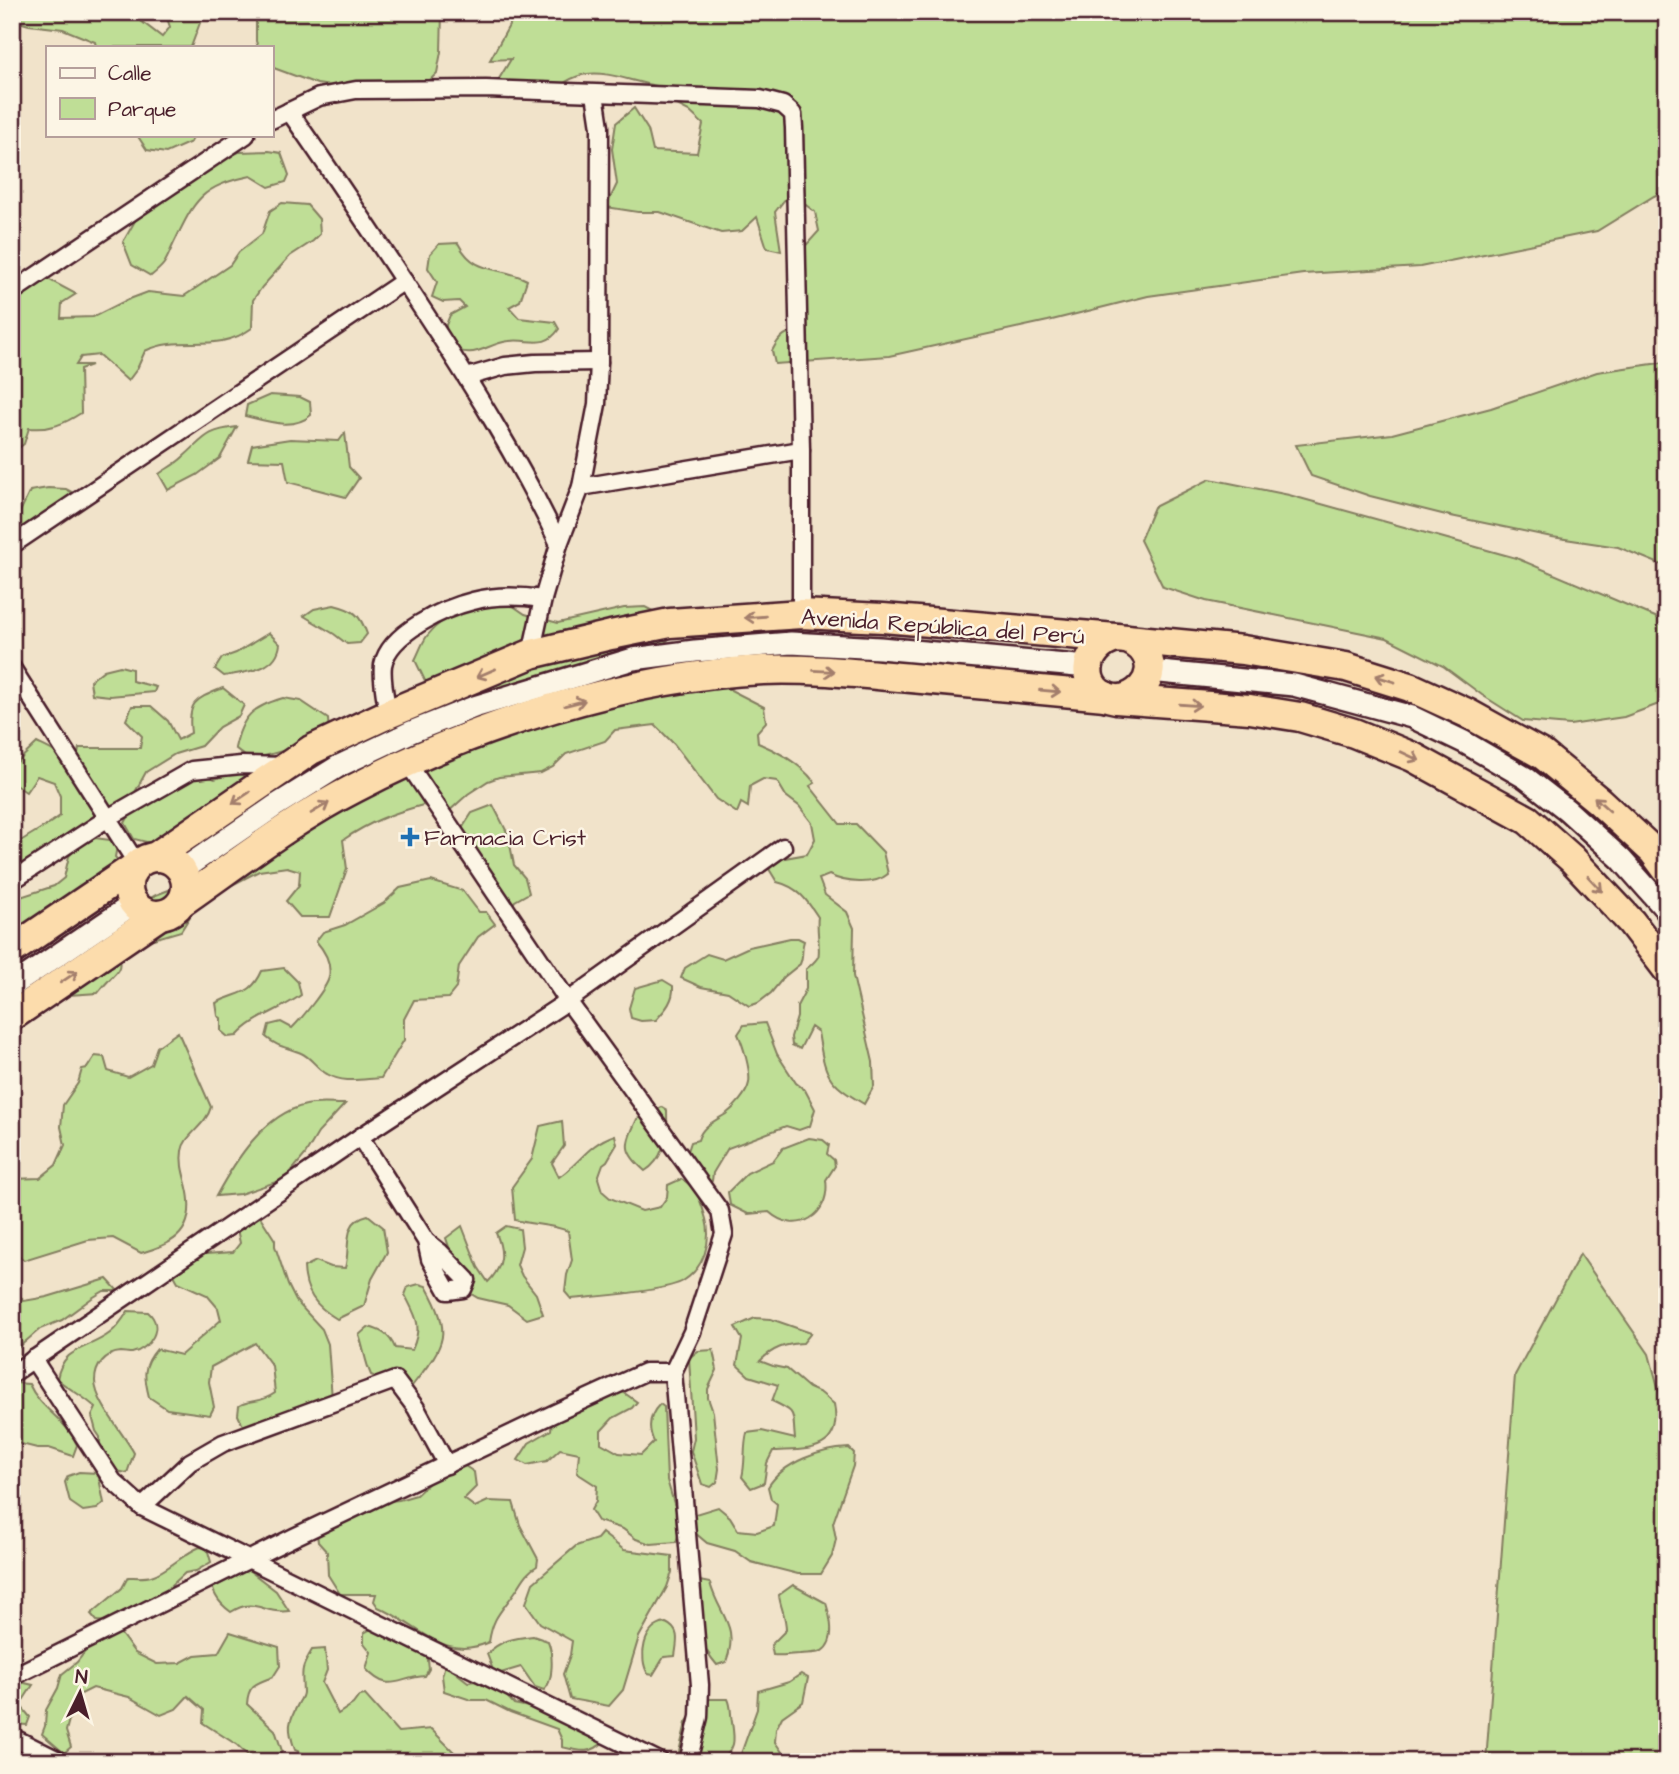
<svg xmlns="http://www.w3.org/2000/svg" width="1679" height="1774" viewBox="0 0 1679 1774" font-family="'Architects Daughter',sans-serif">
<rect width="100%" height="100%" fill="#f1e3ca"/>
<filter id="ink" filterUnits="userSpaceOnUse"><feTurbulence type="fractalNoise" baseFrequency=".0143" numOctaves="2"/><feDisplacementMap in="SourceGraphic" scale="14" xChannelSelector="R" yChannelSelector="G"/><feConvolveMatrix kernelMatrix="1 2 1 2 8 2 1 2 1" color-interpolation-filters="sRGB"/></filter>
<g filter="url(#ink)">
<g fill="#bfde96" stroke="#847e60" stroke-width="2">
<polygon points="12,12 129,12 162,37 170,27 165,12 204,12 191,47 96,47 95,42 63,29 29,25 12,20"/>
<polygon points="256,12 442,12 441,52 437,73 426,84 344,88 317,84 271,67 271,47 258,47 256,41"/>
<path d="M513 12H1667V190L1654 196 1597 231 1420 267 1303 274 1148 296 1048 321 889 356 775 364 772 351C780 335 786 331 804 330L800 252 819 231 815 212 798 199 786 198 775 212 781 251 767 248 757 217 742 231 721 233 660 212H638L606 207 617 184 612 149 616 123 634 108 648 130 653 151 697 153 703 124 689 111 669 101 662 87C609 78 587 56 543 100L510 92 497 82 511 59 490 60 511 22Z"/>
<polygon points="137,135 194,135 191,142 166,153 147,150"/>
<path d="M269 151 281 153 289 175 286 182 269 187 251 176C200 186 194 201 173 245 165 262 167 263 151 276L132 265 123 242 148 198 197 178 220 160 239 152Z"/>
<path d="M282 203 307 205 319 219 320 234 313 241 290 256 262 287 253 300 252 328C215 355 182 333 145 351L137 369 128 381 99 355 81 357 76 365H91L80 369 81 413C64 424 50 430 29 428L24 444 12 453V305L29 287 48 279 76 294 62 303 61 318 93 317 127 300 148 292 184 296 230 265 239 252 262 234 270 211Z"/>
<path d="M458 243C475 276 499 265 527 280L520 301 509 307 519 318 555 322 559 329C545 350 530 338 509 341 484 344 474 363 447 344L446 325 450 315 465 307 459 301 443 302 432 297 437 282 428 268 430 254 439 244Z"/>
<polygon points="1667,362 1667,567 1618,547 1552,537 1446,515 1370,496 1311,476 1296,445 1392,434 1491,408 1597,372"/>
<path d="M270 395 300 397 310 402 311 415C293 431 266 421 245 416L247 405Z"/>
<path d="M237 427 220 458 197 475 168 490 159 474C167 468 176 464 183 457 206 437 204 431 237 427Z"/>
<polygon points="345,433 349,467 359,478 346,497 288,482 284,461 248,460 252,445 290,439 339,441"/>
<polygon points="1210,479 1289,495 1516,558 1667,622 1667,701 1624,717 1570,725 1523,721 1482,695 1443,666 1387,638 1206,601 1163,587 1140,540 1154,507"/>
<polygon points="48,488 66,489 79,496 12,547 12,517 18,516 30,491"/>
<path d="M506 601 525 614 558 623 624 608 645 607 673 621 672 636 657 650 623 667 637 679 723 686 764 707 766 722 757 732 758 743C780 752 801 764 815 783L810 786 840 824H856L883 852 888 874C874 886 845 883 829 875L819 879 825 895 847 912 854 928 853 976 873 1062 874 1086 864 1104C826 1082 825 1075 818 1032L811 1027 800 1049 792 1045 791 1037 797 1017V1006L806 989V969C810 966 816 960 818 957 821 951 816 928 818 917 807 900 798 887 777 882L769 869 774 860 807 854 815 839 812 823 799 806 786 796 777 781 763 779 750 786 748 807 741 803 737 813 716 799 674 744 655 725 615 730 605 741 566 754 553 767 541 773 499 777 488 781 468 794 447 813 438 814 423 805C393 813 369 822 343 840L347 869 330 917H300L286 901 299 885 300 871 287 867 259 871 199 902 181 931 143 942 131 909 156 895 179 886 200 873 220 854 285 805 308 800 339 783 367 763 435 706 431 693 415 660C419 652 422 643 427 636 446 611 477 605 506 601Z"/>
<path d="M334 605C354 610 360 614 367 634L360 643 347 644 334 634 304 616 314 609Z"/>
<path d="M269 633 280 644C277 671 245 672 224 676L215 669 222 658 236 653Z"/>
<polygon points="120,666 132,669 132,681 156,687 154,692 110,696 92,694 90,681 104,670"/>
<path d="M223 688 244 705 239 716 219 727 201 746 175 754 146 772 127 807 116 812 101 804 77 758 79 748H140L142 736 126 720 132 706H151L168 721 178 740 191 733C187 701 196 699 223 688Z"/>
<path d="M283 698 301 701 328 719 329 733 286 750 250 760 235 748C242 716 252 707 283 698Z"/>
<path d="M37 743C43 746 51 749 57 754 73 769 91 796 96 817L12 878V847C28 835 44 828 60 816V796L54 782 37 776 26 792 12 783V767Z"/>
<polygon points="239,771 257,776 159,845 134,839 125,823 131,812 179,773 205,775 215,779"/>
<polygon points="493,805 508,834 514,865 525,878 529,893 515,901 511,907 461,830 472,813"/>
<polygon points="95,838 118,841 115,857 121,864 12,948 12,904 17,898 54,886 64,878 69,856 77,848"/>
<path d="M431 881 463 891 479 912H486L495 924 478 937 459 966 456 988 448 998 414 1000 404 1019V1040L381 1078C362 1079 344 1084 327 1074 317 1069 311 1057 301 1053 287 1047 277 1047 266 1037L269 1025 281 1022 292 1028C301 1019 327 988 329 977 332 962 324 950 316 941L323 932 345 925 384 903 400 888Z"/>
<path d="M790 938H798L804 941C801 949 804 955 800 964L784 977 771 993 758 1003 749 1006 728 992 701 987 681 978 685 968 707 954 723 959 749 947Z"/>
<path d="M108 940C129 973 119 965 98 993L69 995 53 985C61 958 84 951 108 940Z"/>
<path d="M284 968 298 982 301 995C280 1011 255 1016 237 1036L228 1037 221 1031V1018L218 1016 216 1003C239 991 251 996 262 971Z"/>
<path d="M663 980 673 986C674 1000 666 1009 656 1020L641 1021 631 1018 629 1008 635 988Z"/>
<path d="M765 1023 777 1054 796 1083 805 1090 815 1109 810 1126 799 1130 786 1126 728 1148 713 1173 712 1181 700 1183 685 1160 691 1142 698 1140C702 1126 715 1121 726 1114 734 1108 747 1094 749 1083 751 1071 743 1045 738 1034L744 1025Z"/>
<path d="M178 1032 211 1107C206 1126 184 1135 182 1151 179 1169 188 1183 189 1200 192 1236 170 1244 141 1253L113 1238 88 1240 24 1260 12 1250V1179L40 1178 56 1165 65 1145 61 1127 63 1105 78 1083 82 1069 87 1068 95 1056 104 1057 108 1071 128 1077 151 1064 157 1047Z"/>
<path d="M345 1104 318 1133 305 1155 285 1179 240 1194 216 1196C235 1161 264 1114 306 1105 318 1102 333 1104 345 1104Z"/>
<path d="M662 1107 667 1110C668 1132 665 1159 645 1171 622 1151 625 1145 637 1119Z"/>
<path d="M562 1121 564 1146 552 1163 559 1177C581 1162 588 1144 615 1135L617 1144 607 1161 603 1164 598 1178 602 1191 610 1198 642 1211 660 1207 667 1197 668 1185 681 1179C698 1187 701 1203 706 1219 712 1242 704 1268 683 1281 667 1291 594 1297 571 1299L565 1292 567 1275 572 1260 568 1231C551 1224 533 1225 515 1220L512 1187 532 1159 540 1126Z"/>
<path d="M809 1138 823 1140 829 1145 827 1154 834 1160 835 1166 826 1180C831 1215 797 1237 769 1212L748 1214 730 1205 728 1192 747 1173 773 1161 783 1148Z"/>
<path d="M259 1215 275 1240V1246L288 1285 296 1301 322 1329 328 1344 332 1399 250 1428 243 1426 238 1415 239 1406C250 1399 260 1404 275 1393L272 1366 255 1343 211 1367 209 1382 214 1407 210 1415 167 1409 149 1397C144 1377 142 1366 157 1349L181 1355 221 1320 218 1308 207 1295 178 1282 169 1266 178 1256 233 1252 240 1243 237 1229Z"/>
<path d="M368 1215 383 1227 387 1252 372 1279 364 1306 337 1319C315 1306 305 1292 304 1267L316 1261 331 1267 345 1268C351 1248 341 1221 368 1215Z"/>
<path d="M462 1226 478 1267 488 1282C504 1266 504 1252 496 1233L506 1226 520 1229 522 1247 517 1265 522 1276 536 1294 543 1314 527 1319 508 1305 478 1298 463 1289 446 1238Z"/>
<polygon points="1580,1254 1649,1354 1667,1420 1667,1762 1486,1762 1515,1375"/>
<polygon points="107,1279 118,1291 104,1291 92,1298 62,1320 40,1329 12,1353 12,1286 24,1301 47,1297"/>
<path d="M419 1284 426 1286C454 1336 444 1345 412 1386L391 1384 371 1375C365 1362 364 1349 359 1335L368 1327C381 1330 390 1335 395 1348L412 1350C423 1325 416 1317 405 1295L408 1287Z"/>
<path d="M128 1311 148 1312C165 1327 150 1349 132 1353 128 1353 124 1352 121 1352 105 1353 95 1366 95 1381 95 1402 124 1434 134 1453L127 1473 110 1470 100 1453V1437L96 1431 92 1416 96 1408C85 1397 70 1390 57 1379 63 1346 88 1350 110 1333 118 1327 123 1319 128 1311Z"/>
<path d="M755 1318 771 1319 811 1333 803 1343C785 1344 773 1348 760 1361L773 1366 787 1369 809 1388 821 1393 834 1404C843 1451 810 1450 773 1451L767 1463 764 1483 751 1488 742 1477C746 1462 743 1448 747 1433L762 1431 795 1439C792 1412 798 1413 772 1401L778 1385 749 1376 737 1365 742 1339 735 1327Z"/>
<polygon points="713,1350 717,1370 708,1389 708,1398 713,1412 719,1469 717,1482 711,1487 702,1484 691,1451 694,1438 689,1358 698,1351"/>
<path d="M15 1383 29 1384C40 1409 67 1420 77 1445L73 1456 49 1448H37L17 1443 12 1431V1384Z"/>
<path d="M623 1392 637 1402 632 1408 613 1418 601 1431V1443L619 1453 641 1455 654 1442C647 1427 649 1415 660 1404L664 1407 667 1480 681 1527 676 1542 651 1544 636 1539 623 1529 598 1521 591 1510 596 1501 597 1486 577 1473 579 1453 560 1449 547 1461 527 1465 518 1460 529 1443 551 1430 554 1405 603 1399Z"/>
<path d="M849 1448 854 1453 853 1466 833 1523 836 1539 832 1556 821 1574H798L751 1562 735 1551 707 1543 688 1527 692 1515 718 1507 730 1517 738 1530 757 1532 774 1526 777 1504 771 1499 768 1487C783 1462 821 1449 849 1448Z"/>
<path d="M465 1466 474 1472 476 1487 464 1499 475 1507 488 1501 513 1502 520 1525 538 1559 537 1566C525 1573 523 1581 515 1592 501 1612 493 1616 489 1642 443 1663 417 1623 378 1607L374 1601 376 1594H340L328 1575 327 1552 318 1542 316 1526 368 1503 399 1500 416 1495 445 1468Z"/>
<polygon points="79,1472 98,1473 104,1503 97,1509 83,1511 70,1502 65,1482 68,1476"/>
<polygon points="602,1533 624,1550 672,1556 672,1572 667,1587 639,1637 623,1690 609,1706 570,1699 563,1674 570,1655 572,1641 540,1623 526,1603 533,1583 576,1546 597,1539"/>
<path d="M200 1547 207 1548 211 1562 196 1571 185 1573 158 1598 131 1608 108 1622 97 1621 91 1614 122 1588 128 1577C135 1577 145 1578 151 1576 168 1571 182 1554 200 1547Z"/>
<path d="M246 1568 276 1591 289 1611C263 1615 256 1596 231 1612 217 1602 211 1591 211 1575Z"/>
<path d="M690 1579 710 1583C719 1616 740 1625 726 1662L717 1665C699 1644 700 1635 702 1609L687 1598Z"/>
<path d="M793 1585 826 1603C830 1616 837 1641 822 1651 816 1654 807 1653 800 1654 790 1654 783 1656 773 1655L771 1645 786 1630C786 1615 780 1607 779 1595Z"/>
<path d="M666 1623C681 1630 677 1642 675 1656L664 1657 653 1675 648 1674C638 1658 643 1626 666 1623Z"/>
<path d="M373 1628 390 1640 406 1643 427 1652 429 1669 425 1676C397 1678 389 1694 366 1669L371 1652 364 1643V1633Z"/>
<path d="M105 1631 120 1633 135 1653 157 1664 180 1663 195 1655 218 1653 230 1632 279 1647 280 1666 273 1677C256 1683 248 1685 247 1704L275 1730 282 1751 277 1760 252 1759 237 1745 203 1723 204 1710 188 1696 176 1709 161 1715 129 1697 93 1688 75 1697 66 1731 71 1747 64 1753 42 1734 45 1726 46 1710 58 1688 62 1674 77 1662 91 1644Z"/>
<path d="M533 1636 548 1641C553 1653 554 1681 544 1690L535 1687 521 1667 501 1673 493 1670 487 1654C500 1640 515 1638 533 1636Z"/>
<path d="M325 1649 327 1670 322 1683 338 1714 353 1704 359 1696 365 1695 398 1732 431 1729 464 1762H345L342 1758 314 1759 295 1750C287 1727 288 1723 299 1702 301 1699 303 1696 303 1692 302 1670 300 1670 312 1650Z"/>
<path d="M445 1664H450L454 1671 468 1682C485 1678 503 1691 514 1704L544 1710 604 1741C592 1755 579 1751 562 1747V1740L557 1729 510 1712 486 1700H471L444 1691 442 1676Z"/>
<polygon points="801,1674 808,1678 803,1702 782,1717 776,1729 775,1742 789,1762 738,1762 757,1709 758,1691 789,1682"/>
<polygon points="12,1680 33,1685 20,1705 30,1717 27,1725 12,1724"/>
<path d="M702 1699H728C732 1707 730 1713 732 1722 735 1741 736 1749 719 1762H621L615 1749 623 1742 661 1760H677L686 1723Z"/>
</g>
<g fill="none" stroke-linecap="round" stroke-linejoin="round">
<g stroke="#4a1f2b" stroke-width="21">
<g id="minor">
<path d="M289 111C333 174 375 237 417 301 469 380 519 459 559 544"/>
<polyline points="271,120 319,97 356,90 486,89 760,99 783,105 793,114 794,128 801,450 801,614"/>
<polyline points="12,292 246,135"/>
<polyline points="467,377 505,366 535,363 599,362"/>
<polyline points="581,487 801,450"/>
<polyline points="12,545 404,281"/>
<polyline points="531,654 543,599 559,544 581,487 597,404 599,362 600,127 595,94"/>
<polyline points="12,668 137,864"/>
<path d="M388 714C386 700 381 680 383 665 389 633 444 608 473 601 495 595 521 596 543 599"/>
<polyline points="407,762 568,1001 720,1211 724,1234 692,1332 673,1372 700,1685 699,1717 688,1762"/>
<polyline points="12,881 108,818 192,770 241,765 286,766"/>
<polyline points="360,1137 426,1241 430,1259 448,1291 463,1289 467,1280 440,1252 426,1241"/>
<polyline points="33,1359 113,1481 142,1507 661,1762"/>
<polyline points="12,1374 360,1137 568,1001 783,847"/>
<polyline points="142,1507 190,1462 223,1443 395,1380 416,1408 447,1465"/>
<polyline points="12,1677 294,1537 555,1413 645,1372 673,1372"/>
<polyline points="12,1737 62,1762"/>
</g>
</g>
<g stroke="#4a1f2b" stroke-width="26">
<g id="tertiary">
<polyline points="1150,671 1294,685 1412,717 1464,742 1526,778 1567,810 1621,859 1667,911"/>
<polyline points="182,870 275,806 339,766 411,732 474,707 633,659 695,651 791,643 880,648 1088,667"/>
<polyline points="12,986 133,904"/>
</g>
</g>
<g stroke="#4a1f2b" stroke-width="33">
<g id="trunk">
<path d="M1117 638C1080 647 1078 694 1116 699L1250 709 1300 717 1354 733 1413 757 1528 820 1572 859 1631 922 1667 969"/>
<polyline points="1127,639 1243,650 1346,667 1410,687 1467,713 1543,755 1599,801 1653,851 1667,870"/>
<circle cx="157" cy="886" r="29"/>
<path d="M155 857 311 750 388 714 531 654 611 635 670 623 801 614 883 618 1127 639C1160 652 1156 690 1122 699"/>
<path d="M183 901C239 862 294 819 355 788 473 726 630 676 763 670 812 668 862 674 911 678 975 684 1040 690 1105 696"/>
<polyline points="12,950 133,868"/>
<polyline points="12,1016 160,915"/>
</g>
</g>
<use href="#minor" stroke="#fcf5e5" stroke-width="16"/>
<use href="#tertiary" stroke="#fcf5e5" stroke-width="21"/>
<use href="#trunk" stroke="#fcdcac" stroke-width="28"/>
</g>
<defs><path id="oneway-shaft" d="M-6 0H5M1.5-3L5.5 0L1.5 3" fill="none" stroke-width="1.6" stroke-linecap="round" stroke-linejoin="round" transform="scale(1.75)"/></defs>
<g stroke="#a37e6c">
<use href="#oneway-shaft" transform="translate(755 617) rotate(176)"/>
<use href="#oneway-shaft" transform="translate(824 671) rotate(3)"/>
<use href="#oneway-shaft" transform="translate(486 673) rotate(157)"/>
<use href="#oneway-shaft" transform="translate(1385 679) rotate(-163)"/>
<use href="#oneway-shaft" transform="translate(1050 691) rotate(5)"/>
<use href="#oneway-shaft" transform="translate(575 703) rotate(-14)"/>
<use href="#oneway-shaft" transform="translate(1190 705) rotate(4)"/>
<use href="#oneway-shaft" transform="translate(1410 756) rotate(25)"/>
<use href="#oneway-shaft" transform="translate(241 798) rotate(146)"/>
<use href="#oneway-shaft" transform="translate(1602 804) rotate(-138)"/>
<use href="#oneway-shaft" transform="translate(320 808) rotate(-31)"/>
<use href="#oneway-shaft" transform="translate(1595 884) rotate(47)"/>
<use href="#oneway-shaft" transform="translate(69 977) rotate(-34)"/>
</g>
</g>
<path fill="#1f6fb2" stroke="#fcf5e5" stroke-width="2.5" d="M406.5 826.5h7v7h7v7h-7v7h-7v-7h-7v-7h7z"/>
<g text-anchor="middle" stroke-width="5" stroke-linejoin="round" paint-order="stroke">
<g font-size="23" fill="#4a1f2b" stroke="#fcf5e5">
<text transform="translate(943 626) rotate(4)" y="8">Avenida República del Perú</text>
</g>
<g font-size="23" fill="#4a1f2b" stroke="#fcf5e5" text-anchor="start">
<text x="424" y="845">Farmacia Crist</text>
</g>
</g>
<rect width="1679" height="1774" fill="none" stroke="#fcf5e5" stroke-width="42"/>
<rect x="21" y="21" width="1637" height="1732" fill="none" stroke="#4a1f2b" stroke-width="2.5" filter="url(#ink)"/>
<rect x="46" y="46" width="228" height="91" fill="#fcf5e5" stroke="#b59f9b" stroke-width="2"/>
<rect x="60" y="68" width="35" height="10" fill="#fcf5e5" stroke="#b59f9b" stroke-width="2"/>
<text x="108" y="80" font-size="21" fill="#4a1f2b">Calle</text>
<rect x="60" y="98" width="35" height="21" fill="#bfde96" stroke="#b59f9b" stroke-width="2"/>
<text x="108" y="116" font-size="21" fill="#4a1f2b">Parque</text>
<g transform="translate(80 1693) rotate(5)" stroke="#fcf5e5" stroke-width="5" paint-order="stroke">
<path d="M0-5L12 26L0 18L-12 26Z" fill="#4a1f2b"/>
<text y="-10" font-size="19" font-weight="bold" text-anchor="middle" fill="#4a1f2b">N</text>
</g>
</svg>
